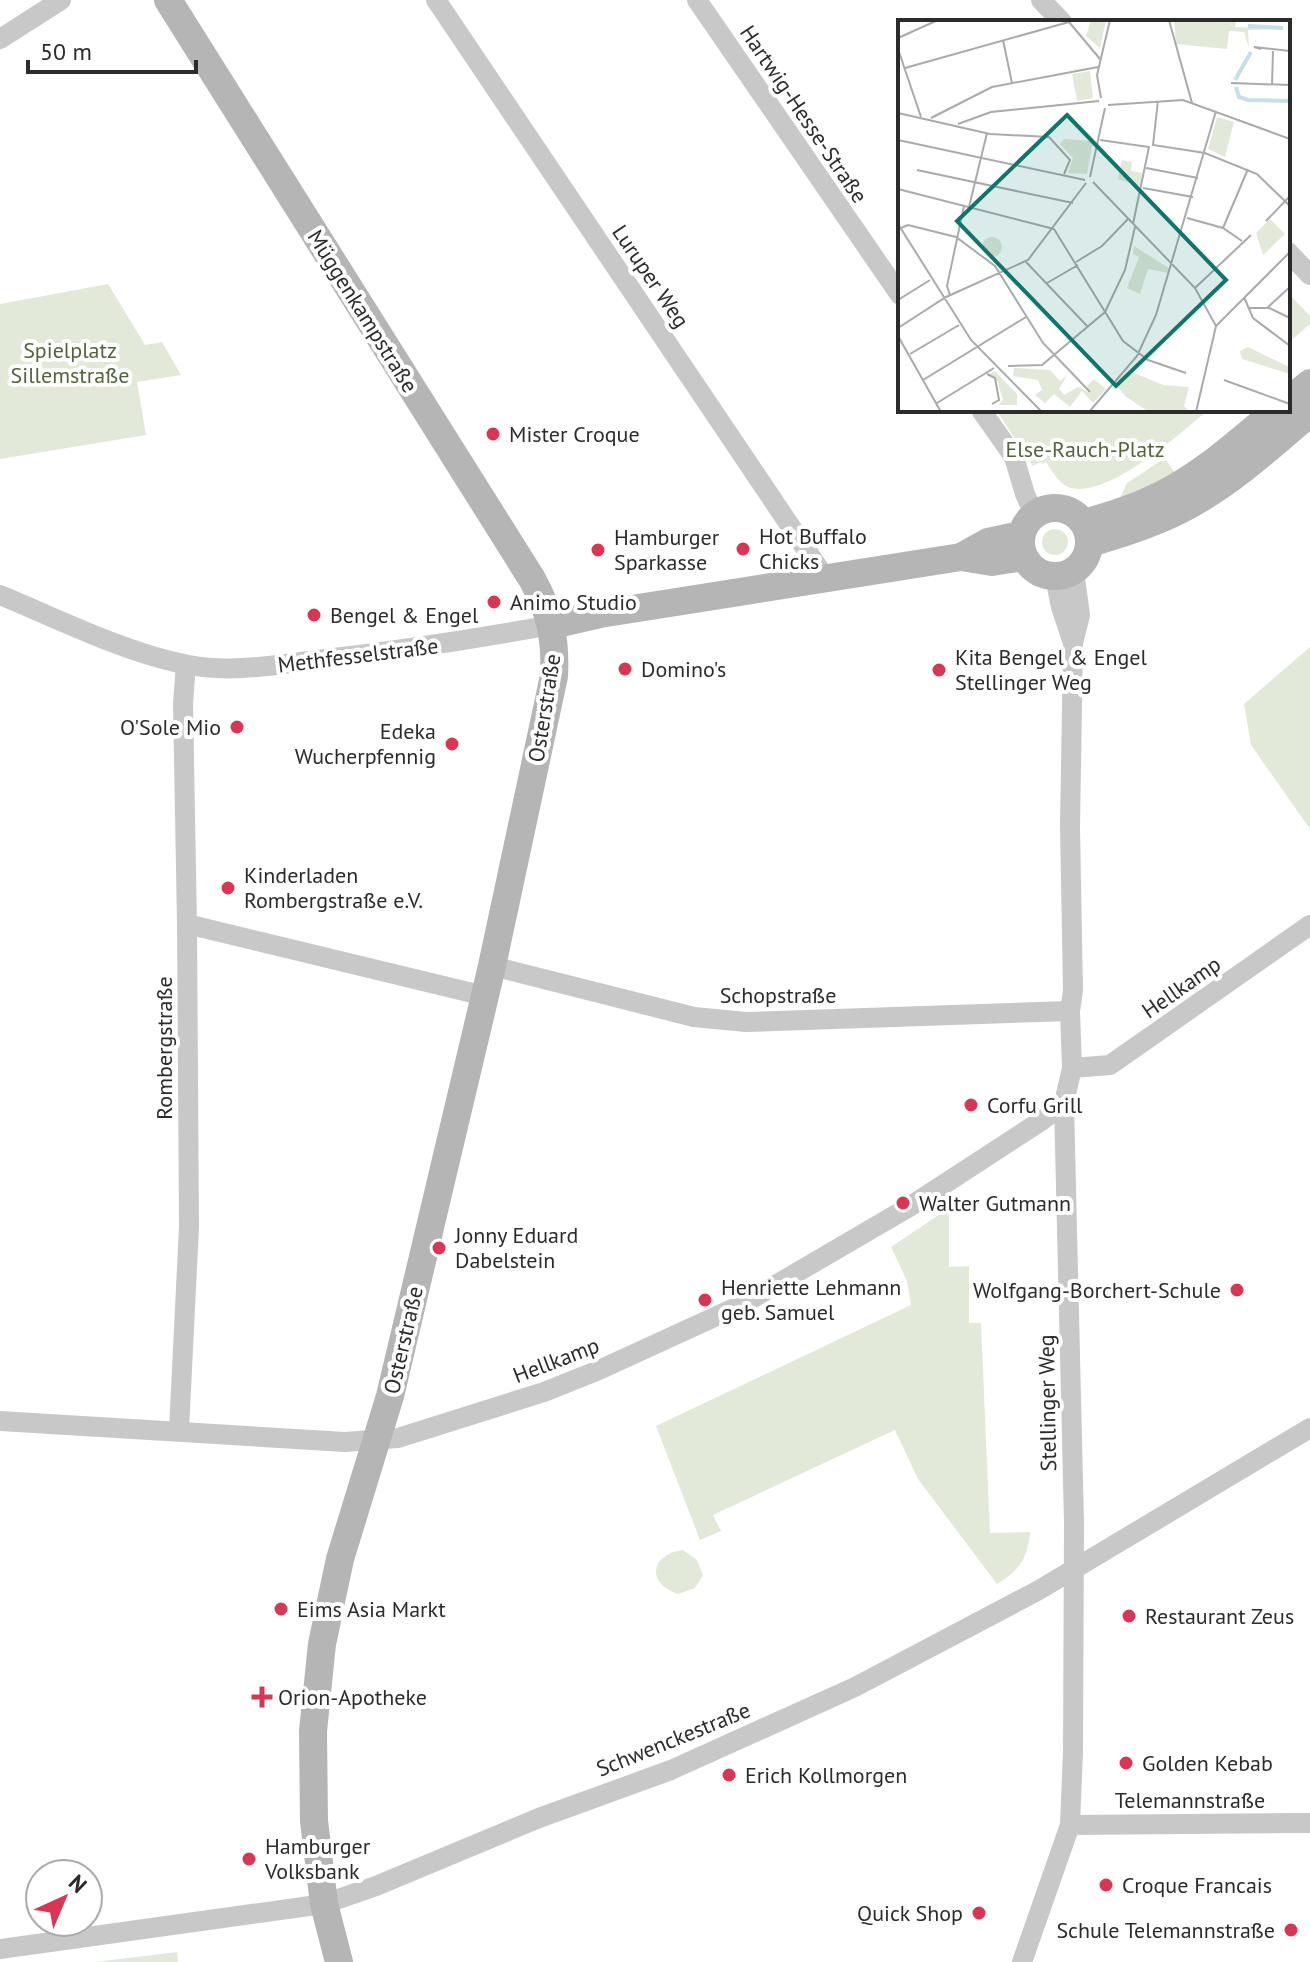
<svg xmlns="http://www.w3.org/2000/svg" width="1310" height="1962" viewBox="0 0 1310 1962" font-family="'PT Sans',sans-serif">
<rect width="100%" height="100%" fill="#fff"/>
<g fill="#e3e9d9">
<polygon points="108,284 145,345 162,342 181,375 137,382 146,435 0,459 0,304"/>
<polygon points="1288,293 1310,316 1310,324 1288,343"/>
<path d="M996 410H1208C1181 433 1102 504 1066 486 1058 482 1051 469 1046 462L1042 464 1040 462 1033 466Z"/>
<polygon points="1165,458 1175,473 1156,484 1120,498 1127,483"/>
<circle cx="1055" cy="542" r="13"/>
<polygon points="1310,647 1310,829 1251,745 1244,704"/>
<path d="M949 1208V1267L969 1266V1323H981L990 1533 1030 1532C1028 1558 1019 1571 997 1584L918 1479 895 1430 713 1515 721 1531 700 1540 656 1426 911 1305 907 1281 891 1247Z"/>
<path d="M683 1550 697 1560 703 1575 695 1588 678 1594C645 1583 651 1554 683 1550Z"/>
<polygon points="177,1952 178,1962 95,1962"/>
</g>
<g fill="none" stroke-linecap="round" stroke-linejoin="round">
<g stroke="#c8c8c8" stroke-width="20">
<polyline points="436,0 826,579"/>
<polyline points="697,0 900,295"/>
<polyline points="1041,0 1062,22"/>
<polyline points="0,39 61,0"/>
<polyline points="1288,252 1310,275"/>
<polyline points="981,410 1014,457 1025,494 1034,514"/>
<polyline points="1055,577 1061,607 1073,643"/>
<path d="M0 595C58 619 128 654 189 665 232 673 274 665 317 660 396 651 474 639 552 625"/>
<polyline points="187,924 485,996"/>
<polyline points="492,966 694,1017 746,1022 1070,1011"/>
<polyline points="1072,1068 1110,1065 1310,925"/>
<polyline points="0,1421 345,1442 398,1438 544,1392 599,1370 743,1304 909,1207 1044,1119 1064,1103"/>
<polyline points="179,1430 189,1227 187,924 183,703 186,665"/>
<polyline points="1070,1825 1310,1823"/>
<polyline points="0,1949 324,1904 376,1886 539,1818 671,1770 855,1687 1039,1590 1310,1428"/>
<polyline points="1022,1962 1070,1825 1073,1751 1074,1523 1064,1103 1072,1068 1070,1011 1073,991 1070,827 1073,643 1080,615 1074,571"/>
</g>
<g stroke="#b5b5b5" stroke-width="28">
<path d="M168 0 532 579C550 611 556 639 554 676L492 966 390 1396 340 1559 322 1644 313 1731 314 1821 324 1904 339 1962"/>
<polyline points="1288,401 1310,383"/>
<circle cx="1055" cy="542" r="34"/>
<path d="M1084 523C1110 516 1136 508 1161 495 1204 474 1240 440 1277 410"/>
<path d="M1090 543C1127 532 1165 520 1198 500 1239 476 1274 443 1310 413"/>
<polyline points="961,557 992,562 1024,557"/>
<polyline points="552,625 600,614 961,557 988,542 1021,535"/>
</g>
</g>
<g fill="#db3554" stroke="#fff" stroke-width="3">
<circle cx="493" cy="434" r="8"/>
<circle cx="743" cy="549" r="8"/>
<circle cx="598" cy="550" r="8"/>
<circle cx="494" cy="602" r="8"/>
<circle cx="314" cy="615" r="8"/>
<circle cx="625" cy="669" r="8"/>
<circle cx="939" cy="670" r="8"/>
<circle cx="237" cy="727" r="8"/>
<circle cx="452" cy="744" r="8"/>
<circle cx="228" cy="888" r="8"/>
<circle cx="971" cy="1105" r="8"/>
<circle cx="903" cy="1203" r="8"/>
<circle cx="439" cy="1248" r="8"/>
<circle cx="1237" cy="1290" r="8"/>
<circle cx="705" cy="1300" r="8"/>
<circle cx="281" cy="1609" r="8"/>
<circle cx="1129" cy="1616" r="8"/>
<path d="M258 1685h8v8h8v8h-8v8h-8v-8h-8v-8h8z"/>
<circle cx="1126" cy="1763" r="8"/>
<circle cx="729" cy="1775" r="8"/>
<circle cx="249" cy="1859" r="8"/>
<circle cx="1106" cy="1885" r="8"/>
<circle cx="979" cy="1913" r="8"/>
<circle cx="1291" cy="1930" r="8"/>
</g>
<g text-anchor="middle" stroke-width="8" stroke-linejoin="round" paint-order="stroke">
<g font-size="22" fill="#2b2b2b" stroke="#fff">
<text transform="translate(804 114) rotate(56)" y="8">Hartwig-Hesse-Straße</text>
<text transform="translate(651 276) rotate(56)" y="8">Luruper Weg</text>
<text transform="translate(363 311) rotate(58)" y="8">Müggenkampstraße</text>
<text transform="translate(358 655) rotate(-7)" y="8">Methfesselstraße</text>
<text transform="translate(544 708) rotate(-81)" y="8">Osterstraße</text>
<text transform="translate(1181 987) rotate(-35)" y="8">Hellkamp</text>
<text x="778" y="1003">Schopstraße</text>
<text transform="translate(164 1048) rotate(-90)" y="8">Rombergstraße</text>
<text transform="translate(403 1340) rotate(-77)" y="8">Osterstraße</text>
<text transform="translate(556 1360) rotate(-21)" y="8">Hellkamp</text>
<text transform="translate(1047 1403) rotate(-91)" y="8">Stellinger Weg</text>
<text transform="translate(673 1739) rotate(-22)" y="8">Schwenckestraße</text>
<text x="1190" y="1808">Telemannstraße</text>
</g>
<g font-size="22" fill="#53643c" stroke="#fff">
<text x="70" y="358">Spielplatz<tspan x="70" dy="25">Sillemstraße</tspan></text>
<text x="1085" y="457">Else-Rauch-Platz</text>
</g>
<g font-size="22" fill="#2b2b2b" stroke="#fff" text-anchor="start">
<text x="509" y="442">Mister Croque</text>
<text x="759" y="544">Hot Buffalo<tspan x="759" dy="25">Chicks</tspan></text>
<text x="614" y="545">Hamburger<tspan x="614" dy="25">Sparkasse</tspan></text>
<text x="510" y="610">Animo Studio</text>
<text x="330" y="623">Bengel &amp; Engel</text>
<text x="955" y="665">Kita Bengel &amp; Engel<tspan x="955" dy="25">Stellinger Weg</tspan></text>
<text x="641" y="677">Domino's</text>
<text x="221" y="735" text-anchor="end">O'Sole Mio</text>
<text x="436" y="739" text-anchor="end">Edeka<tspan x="436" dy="25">Wucherpfennig</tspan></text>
<text x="244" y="883">Kinderladen<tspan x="244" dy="25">Rombergstraße e.V.</tspan></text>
<text x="987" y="1113">Corfu Grill</text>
<text x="919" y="1211">Walter Gutmann</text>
<text x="455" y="1243">Jonny Eduard<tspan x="455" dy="25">Dabelstein</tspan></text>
<text x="721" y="1295">Henriette Lehmann<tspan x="721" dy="25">geb. Samuel</tspan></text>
<text x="1221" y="1298" text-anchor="end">Wolfgang-Borchert-Schule</text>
<text x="297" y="1617">Eims Asia Markt</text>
<text x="1145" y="1624">Restaurant Zeus</text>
<text x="278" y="1705">Orion-Apotheke</text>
<text x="1142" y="1771">Golden Kebab</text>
<text x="745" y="1783">Erich Kollmorgen</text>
<text x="265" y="1854">Hamburger<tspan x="265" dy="25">Volksbank</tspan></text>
<text x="1122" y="1893">Croque Francais</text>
<text x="963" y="1921" text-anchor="end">Quick Shop</text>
<text x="1275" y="1938" text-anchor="end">Schule Telemannstraße</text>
</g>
</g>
<g transform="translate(898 20)">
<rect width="392" height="392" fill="#fff"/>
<path d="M193 0H208L202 28 188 16ZM276 0H338L337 7 392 9 350 10 351 28 346 12 331 11 329 29 278 24ZM192 51 195 78 179 81 174 54ZM319 97 336 102 327 137 310 129ZM166 119 195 121 189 154 170 153 175 138 162 124ZM224 140 234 142 233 151 244 153 242 166 220 159ZM372 199 387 214 365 235 358 213ZM84 227a10 10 0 1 1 20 0a10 10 0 1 1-20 0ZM236 226 271 248V253L250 249 242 274 229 268 241 237 235 234ZM350 327 391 347 392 354 344 339 342 331ZM116 348 152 350 162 361 169 355 161 369 166 375 180 367 192 373 189 366 196 359 208 369 195 383 184 371 172 387 156 374 147 383 137 375 144 370 140 360 115 356ZM97 351 119 374V385H100L105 380 99 360 92 354ZM232 351 265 365 291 367 286 386 292 392H251L227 376 219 366Z" fill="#e3e9d9"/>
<path fill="none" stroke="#c6dfe8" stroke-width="4" d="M350 6 385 8M337 60 353 32M338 67 341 77 350 80 392 81"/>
<path fill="none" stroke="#aaa" stroke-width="2" d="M271 0 294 83M171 2 202 39M0 18 40 0M105 20 114 63M0 29 23 97M363 29 356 27 392 31M7 48 171 2M333 63 392 65M374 65 375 31M203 78 199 55 212 0M260 81 255 125 307 133 359 154 392 186M210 85 285 80 392 119M0 93 92 114 151 117 172 140 166 154M33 98 94 67 200 47M60 104 93 92 201 81M0 120 187 160M202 120 251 127 235 204M248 148 300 158M19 150 175 183M192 157 207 88M195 162 297 268 318 306M245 168 295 177M0 169 156 209M71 187 89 113M289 198 325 208 344 221M368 201 392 176M0 204 73 320 144 392M3 208 10 205 58 217 97 246 145 323 192 372M325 208 350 149M156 209 225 321 250 340 288 353M128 242 190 307M178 242 204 226 230 199M149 263 180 245M297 268 353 215M52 275 49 266 66 186M346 277 355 298 392 326M0 280 32 260M370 287 392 267M351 288H371L392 298M0 308 48 277 130 240 188 163M0 316 43 392M12 334 61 305M110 346 144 345 207 292 227 250 237 207M89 354 97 358 101 380 94 384M25 360 128 297M326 360 392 384M39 383 96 348M191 392 239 336 258 295 318 91M298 392 318 306 392 232"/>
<path fill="#0f766e" fill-opacity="0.15" stroke="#0f766e" stroke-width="4" d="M169 95 328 260 218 366 59 201Z"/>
<rect width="392" height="392" fill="none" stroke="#2b2b2b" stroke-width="4"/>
</g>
<g transform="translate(64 1898) rotate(44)"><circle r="38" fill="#ffffff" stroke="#aaaaaa" stroke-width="2"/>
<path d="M0-6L14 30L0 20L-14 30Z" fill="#db3554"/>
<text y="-12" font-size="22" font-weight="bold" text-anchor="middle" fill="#2b2b2b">N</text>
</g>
<path d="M28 60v12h168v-12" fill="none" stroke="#2b2b2b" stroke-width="4"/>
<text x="40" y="60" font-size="24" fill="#2b2b2b" stroke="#ffffff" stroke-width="6" paint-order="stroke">50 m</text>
</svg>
